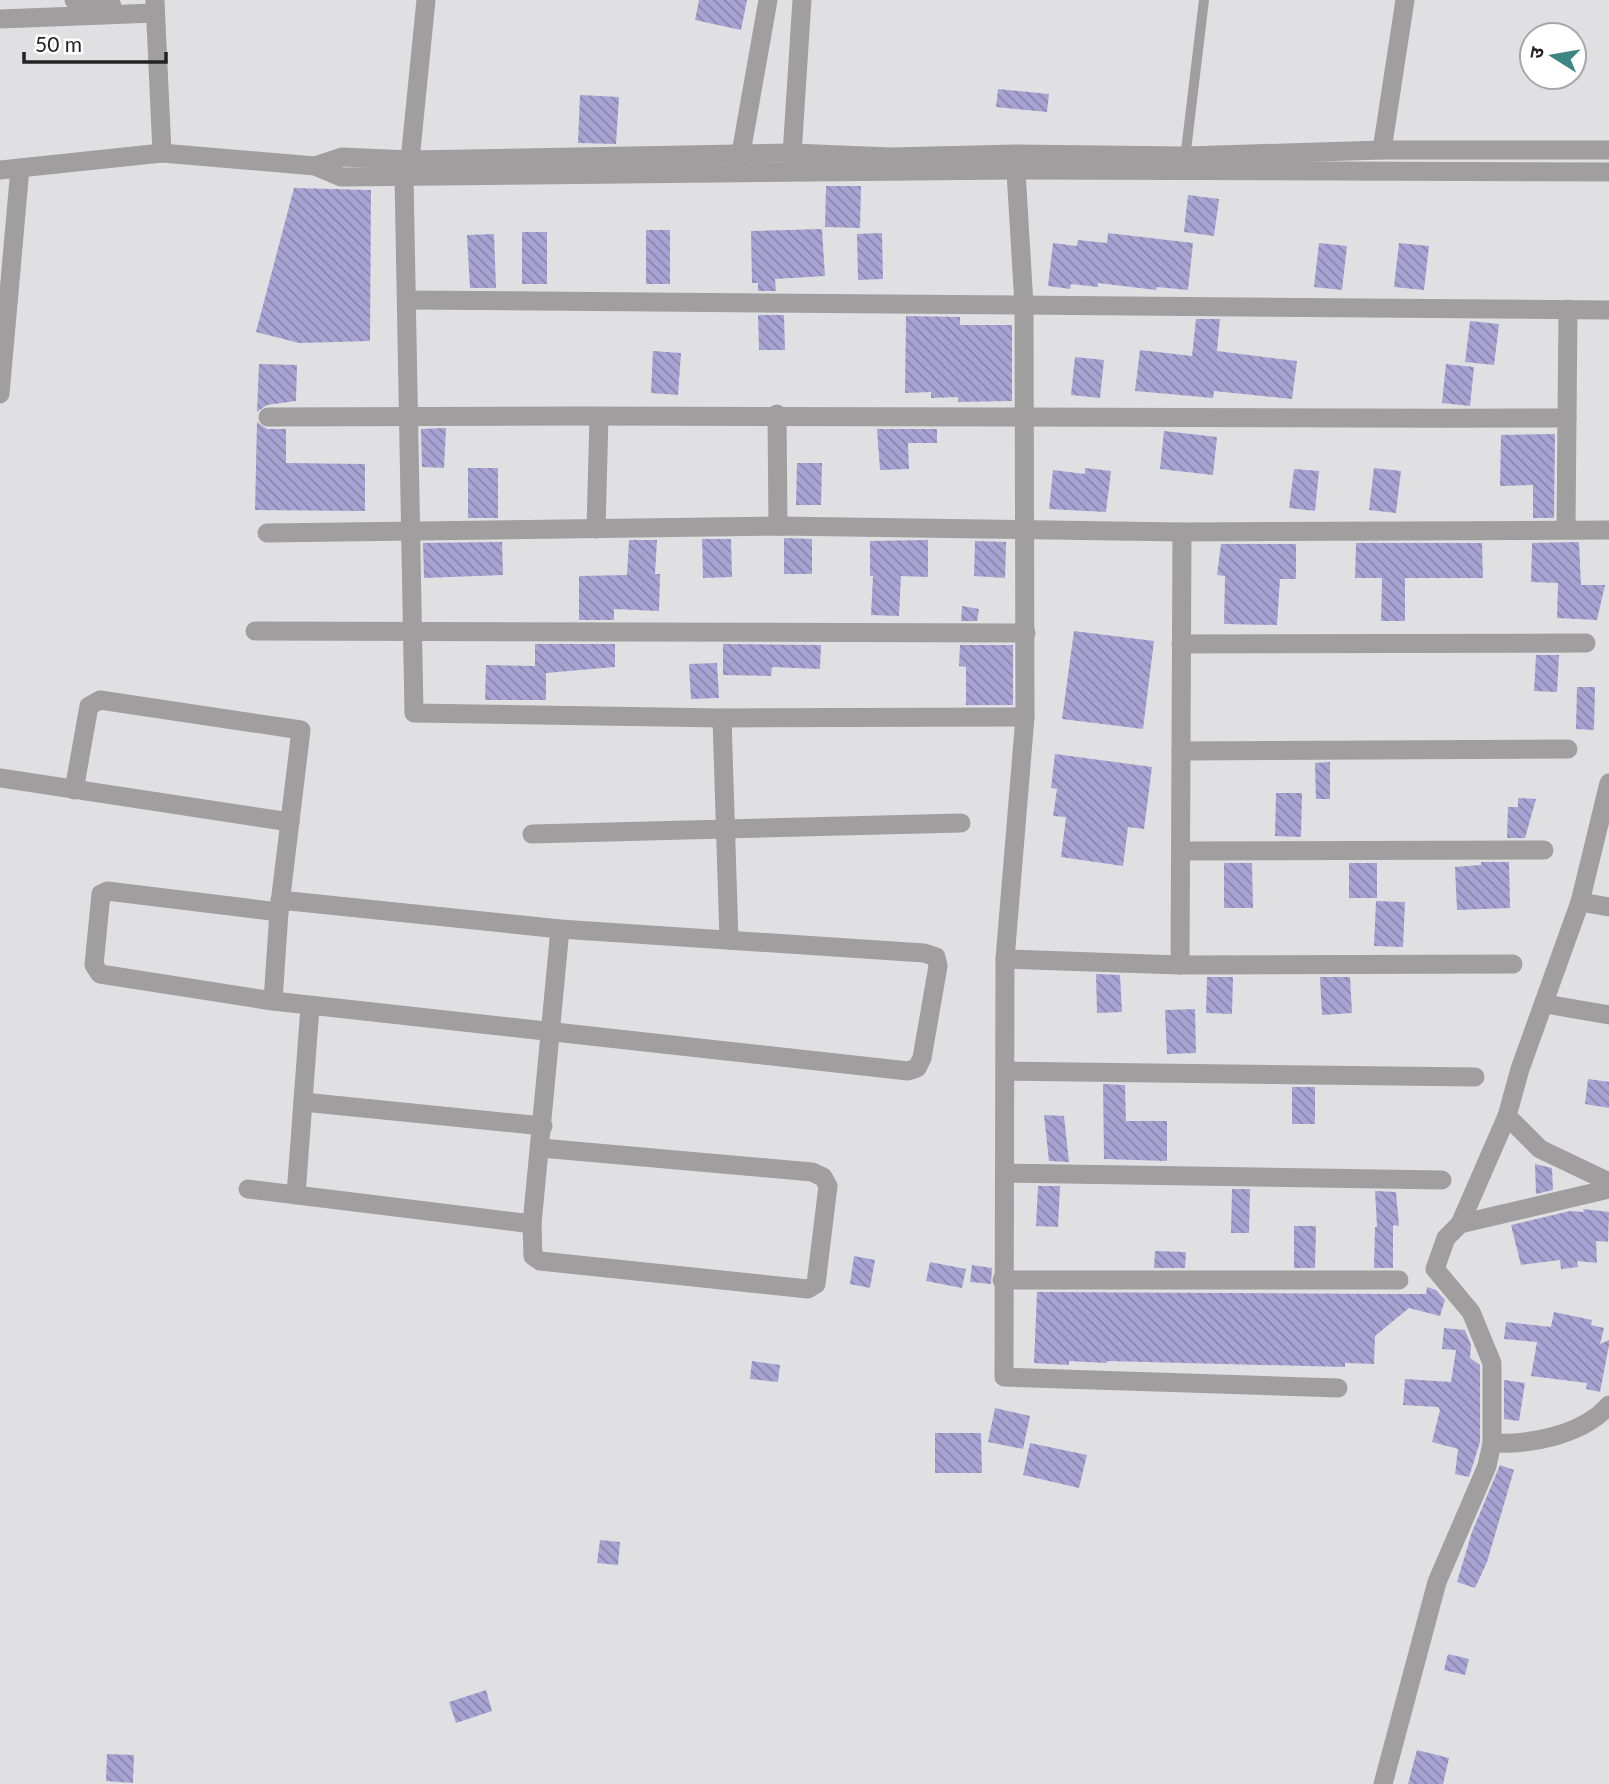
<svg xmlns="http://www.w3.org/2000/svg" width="1609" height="1784" viewBox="0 0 1609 1784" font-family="Lato,'Noto Sans Devanagari',sans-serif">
<defs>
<pattern id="building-back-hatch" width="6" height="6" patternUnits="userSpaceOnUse" patternTransform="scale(1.75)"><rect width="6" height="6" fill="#a8a3d3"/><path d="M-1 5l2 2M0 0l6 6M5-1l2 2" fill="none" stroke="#8884ab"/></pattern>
</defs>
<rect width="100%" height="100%" fill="#e0e0e3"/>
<g fill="url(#building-back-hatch)">
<polygon points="699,0 747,0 741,30 695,20"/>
<polygon points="998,89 1049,94 1047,112 996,107"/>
<polygon points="580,95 619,97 616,144 578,143"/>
<polygon points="826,186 861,186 860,228 825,227"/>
<polygon points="294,188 371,190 370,341 299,343 256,332"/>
<polygon points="1188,195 1219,199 1214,236 1184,232"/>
<polygon points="822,229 825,276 775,279 776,291 758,291 758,283 752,283 751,231"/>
<rect x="646" y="230" width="24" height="54"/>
<rect x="522" y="232" width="25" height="52"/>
<polygon points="882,233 883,279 858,280 857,234"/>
<polygon points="1108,233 1193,243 1188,290 1157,287 1156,290 1098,283 1098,287 1071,284 1070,289 1048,286 1053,243 1077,246 1078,240 1107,243"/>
<polygon points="494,234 496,288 470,288 467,235"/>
<polygon points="1319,243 1347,246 1342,290 1314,287"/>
<polygon points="1399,243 1429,246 1424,290 1394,287"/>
<polygon points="758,315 784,315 785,350 759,350"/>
<polygon points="906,316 960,317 960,325 1012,325 1012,401 958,402 958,397 931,398 931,392 905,393"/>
<polygon points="1196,319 1220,319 1217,351 1297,361 1292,399 1214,391 1213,398 1135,391 1140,350 1192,356"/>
<polygon points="1470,321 1499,324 1494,365 1465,362"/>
<polygon points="653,351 681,353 678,395 651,393"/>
<polygon points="1075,357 1104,360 1100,398 1071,395"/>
<polygon points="259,364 297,365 296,401 267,405 257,412"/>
<polygon points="1446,364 1474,367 1470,406 1442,403"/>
<polygon points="257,422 267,429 286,429 286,463 365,464 365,511 255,510"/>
<polygon points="446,428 444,468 422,467 421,429"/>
<polygon points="877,429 937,429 937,443 908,443 909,469 880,470"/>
<polygon points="1164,431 1217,437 1213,475 1160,469"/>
<polygon points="1555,434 1554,518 1533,518 1533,485 1500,486 1501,435"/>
<polygon points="797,463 822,463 821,505 796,505"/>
<rect x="468" y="468" width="30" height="50"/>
<polygon points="1085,468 1111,471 1106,512 1049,509 1053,470 1085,474"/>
<polygon points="1374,468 1401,471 1396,513 1369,510"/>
<polygon points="1294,469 1319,471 1315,511 1289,508"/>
<polygon points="784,538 812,539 812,574 784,574"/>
<polygon points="702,539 731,539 732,577 703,578"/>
<polygon points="629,540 657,540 655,574 660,574 659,611 614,609 614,620 579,620 579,576 627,575"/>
<polygon points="928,540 928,577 901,576 899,616 871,615 873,576 870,576 870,541"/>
<polygon points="975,541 1006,542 1005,578 974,576"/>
<polygon points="502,542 503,575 424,578 423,543"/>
<polygon points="1579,542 1581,585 1605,585 1597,620 1557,618 1558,583 1531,582 1532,543"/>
<polygon points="1356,543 1482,543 1483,578 1405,578 1405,621 1381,621 1382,578 1355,578"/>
<polygon points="1221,544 1296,544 1296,579 1280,579 1277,625 1224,624 1225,576 1217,575"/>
<polygon points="962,606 979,609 977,621 961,621"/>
<polygon points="1074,631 1154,641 1143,729 1062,719"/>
<polygon points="535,644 615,644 615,667 546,673 546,700 485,700 486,665 535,666"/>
<polygon points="723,644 821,645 820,669 772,667 771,676 723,675"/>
<polygon points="960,645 1013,645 1013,705 966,705 966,667 959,666"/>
<polygon points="1536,655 1559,655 1557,692 1534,691"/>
<polygon points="717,663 719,698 691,699 689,664"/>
<polygon points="1577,687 1595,687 1594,730 1576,729"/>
<polygon points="1055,754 1152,767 1144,829 1128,827 1123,866 1061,857 1066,817 1053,816 1057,789 1051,788"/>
<polygon points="1330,762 1330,799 1316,799 1315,763"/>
<polygon points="1276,793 1302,793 1301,837 1275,836"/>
<polygon points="1518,798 1536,799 1525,838 1507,838 1508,807 1518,807"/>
<polygon points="1481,862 1509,862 1510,908 1457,910 1455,867 1481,865"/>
<polygon points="1224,863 1252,863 1253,908 1224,908"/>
<rect x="1349" y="863" width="28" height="35"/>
<polygon points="1376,901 1405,902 1403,947 1374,946"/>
<polygon points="1096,974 1120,975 1122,1012 1097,1013"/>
<polygon points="1207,977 1233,977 1232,1014 1206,1013"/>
<polygon points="1320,977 1350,977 1352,1013 1322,1015"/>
<polygon points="1195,1009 1196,1053 1167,1054 1165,1010"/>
<polygon points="1588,1079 1609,1082 1609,1108 1585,1104"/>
<polygon points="1103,1084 1125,1085 1126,1121 1167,1121 1167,1161 1104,1159"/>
<rect x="1292" y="1087" width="23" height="37"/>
<polygon points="1044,1115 1064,1116 1069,1162 1049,1161"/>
<polygon points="1535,1164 1552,1168 1553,1190 1536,1194"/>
<polygon points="1038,1186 1060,1186 1058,1227 1036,1226"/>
<polygon points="1232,1189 1250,1189 1249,1233 1231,1233"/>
<polygon points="1375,1191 1396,1192 1399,1226 1393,1225 1393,1268 1374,1268 1375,1227 1377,1227"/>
<polygon points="1583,1209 1609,1212 1608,1242 1596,1241 1597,1263 1577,1261 1578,1267 1561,1269 1560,1260 1521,1265 1511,1225 1570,1211 1584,1212"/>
<polygon points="1294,1226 1316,1226 1315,1268 1294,1268"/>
<polygon points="1155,1251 1186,1252 1185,1268 1154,1268"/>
<polygon points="854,1256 875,1260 870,1288 850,1284"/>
<polygon points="930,1262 966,1269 962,1288 926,1281"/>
<polygon points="972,1265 992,1268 991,1284 970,1282"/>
<polygon points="1427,1287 1436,1290 1445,1300 1440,1316 1409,1308 1375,1336 1374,1364 1345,1363 1345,1367 1107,1361 1107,1363 1069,1361 1069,1365 1034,1363 1037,1292 1392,1294 1426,1294"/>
<polygon points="1554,1312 1592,1320 1591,1325 1604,1328 1600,1344 1609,1340 1609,1345 1600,1392 1586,1389 1587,1383 1531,1376 1537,1342 1504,1339 1506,1322 1551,1327"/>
<polygon points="1444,1328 1465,1330 1471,1345 1470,1358 1480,1365 1480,1442 1469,1477 1455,1474 1458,1449 1432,1442 1440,1410 1438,1407 1403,1405 1405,1379 1451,1382 1456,1350 1442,1349"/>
<polygon points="752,1361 780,1365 778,1382 750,1379"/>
<polygon points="1504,1380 1525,1383 1519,1421 1504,1419"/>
<polygon points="995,1408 1030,1416 1023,1449 988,1442"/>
<polygon points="935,1433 981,1433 982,1473 935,1473"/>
<polygon points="1030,1443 1087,1455 1079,1488 1023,1475"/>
<polygon points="1500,1465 1514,1470 1487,1562 1475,1588 1457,1582 1472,1532"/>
<polygon points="600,1540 620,1542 618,1565 597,1563"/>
<polygon points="1448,1654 1469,1659 1465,1675 1444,1670"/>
<polygon points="486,1690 492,1711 456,1723 449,1702"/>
<polygon points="1417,1750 1449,1758 1443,1784 1408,1784"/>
<polygon points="107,1754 134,1755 133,1783 106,1781"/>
</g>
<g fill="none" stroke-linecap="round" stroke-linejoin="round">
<polyline stroke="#a09e9e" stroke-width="10" points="1185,159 1204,0"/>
<g stroke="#a09e9e" stroke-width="19">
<polyline points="74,0 112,6"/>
<polyline points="155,1 162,153"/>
<polyline points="0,19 155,13"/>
<polyline points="1382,150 1405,0"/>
<polyline points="1015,155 1024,305 1025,717 1005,959 1004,1377 1338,1388"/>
<polyline points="410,160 426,0"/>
<polyline points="738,170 768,0"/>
<polyline points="791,170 802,0"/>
<polyline points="404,176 414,713 722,718 1025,717"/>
<polyline points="408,300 1609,310"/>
<polyline points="0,394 20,168"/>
<polyline points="777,414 778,526"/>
<path d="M268 417C701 414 1134 419 1567 418"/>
<polyline points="1566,528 1568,309"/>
<polyline points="596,529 599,417"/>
<polyline points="267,533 778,526 1182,532 1609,530"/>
<polyline points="255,631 1026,633"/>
<polyline points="1181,644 1586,643"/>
<polyline points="722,718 729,940"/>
<polyline points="1181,751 1568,749"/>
<polyline points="0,778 290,822"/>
<polyline points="74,790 89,706 100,700 301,730 279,912 273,1001 908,1071 917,1068 922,1058 938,966 936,957 924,953 560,929 280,900"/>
<polyline points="532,834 961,823"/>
<polyline points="1183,851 1544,850"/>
<polyline points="1580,902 1609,907"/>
<polyline points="1005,959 1180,965 1513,964"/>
<polyline points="1180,965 1182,532"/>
<polyline points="273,1001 100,974 94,965 101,894 107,891 279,912"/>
<polyline points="1546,1004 1609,1015"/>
<polyline points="1006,1071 1475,1077"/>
<polyline points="303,1102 543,1126"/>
<polyline points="541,1148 812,1172 823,1177 828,1186 816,1284 808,1289 540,1261 533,1256 532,1224 560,929"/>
<polyline points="1006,1173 1442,1180"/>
<polyline points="248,1189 532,1224"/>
<polyline points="296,1195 310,1007"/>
<polyline points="1460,1224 1507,1116"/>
<polyline points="1002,1280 1399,1280"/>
<polyline points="1492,1443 1492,1363 1471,1312 1435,1269 1446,1238 1460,1224 1609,1189"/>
</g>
<g stroke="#a09e9e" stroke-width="19">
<polyline points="315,166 342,157 410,160 793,153 891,157 1015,154 1186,156 1382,150 1609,150"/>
<polyline points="0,170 162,153 315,166 341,177 1014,170 1609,172"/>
<polyline points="1609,783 1580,902 1520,1069 1507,1116 1540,1149 1609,1182"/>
<path d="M1383 1784 1437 1582 1487 1466 1492 1443C1530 1445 1583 1435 1609 1405"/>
</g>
</g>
<g transform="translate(1553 56) rotate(281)"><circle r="33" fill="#ffffff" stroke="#a7a7a7" stroke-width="2"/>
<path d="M0-5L12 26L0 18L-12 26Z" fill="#3e8685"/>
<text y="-10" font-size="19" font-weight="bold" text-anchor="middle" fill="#232324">उ</text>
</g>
<path d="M24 52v10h142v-10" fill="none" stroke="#232324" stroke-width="3.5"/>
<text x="35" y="52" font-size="21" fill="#232324" stroke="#ffffff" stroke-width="5" paint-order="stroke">50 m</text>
</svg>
